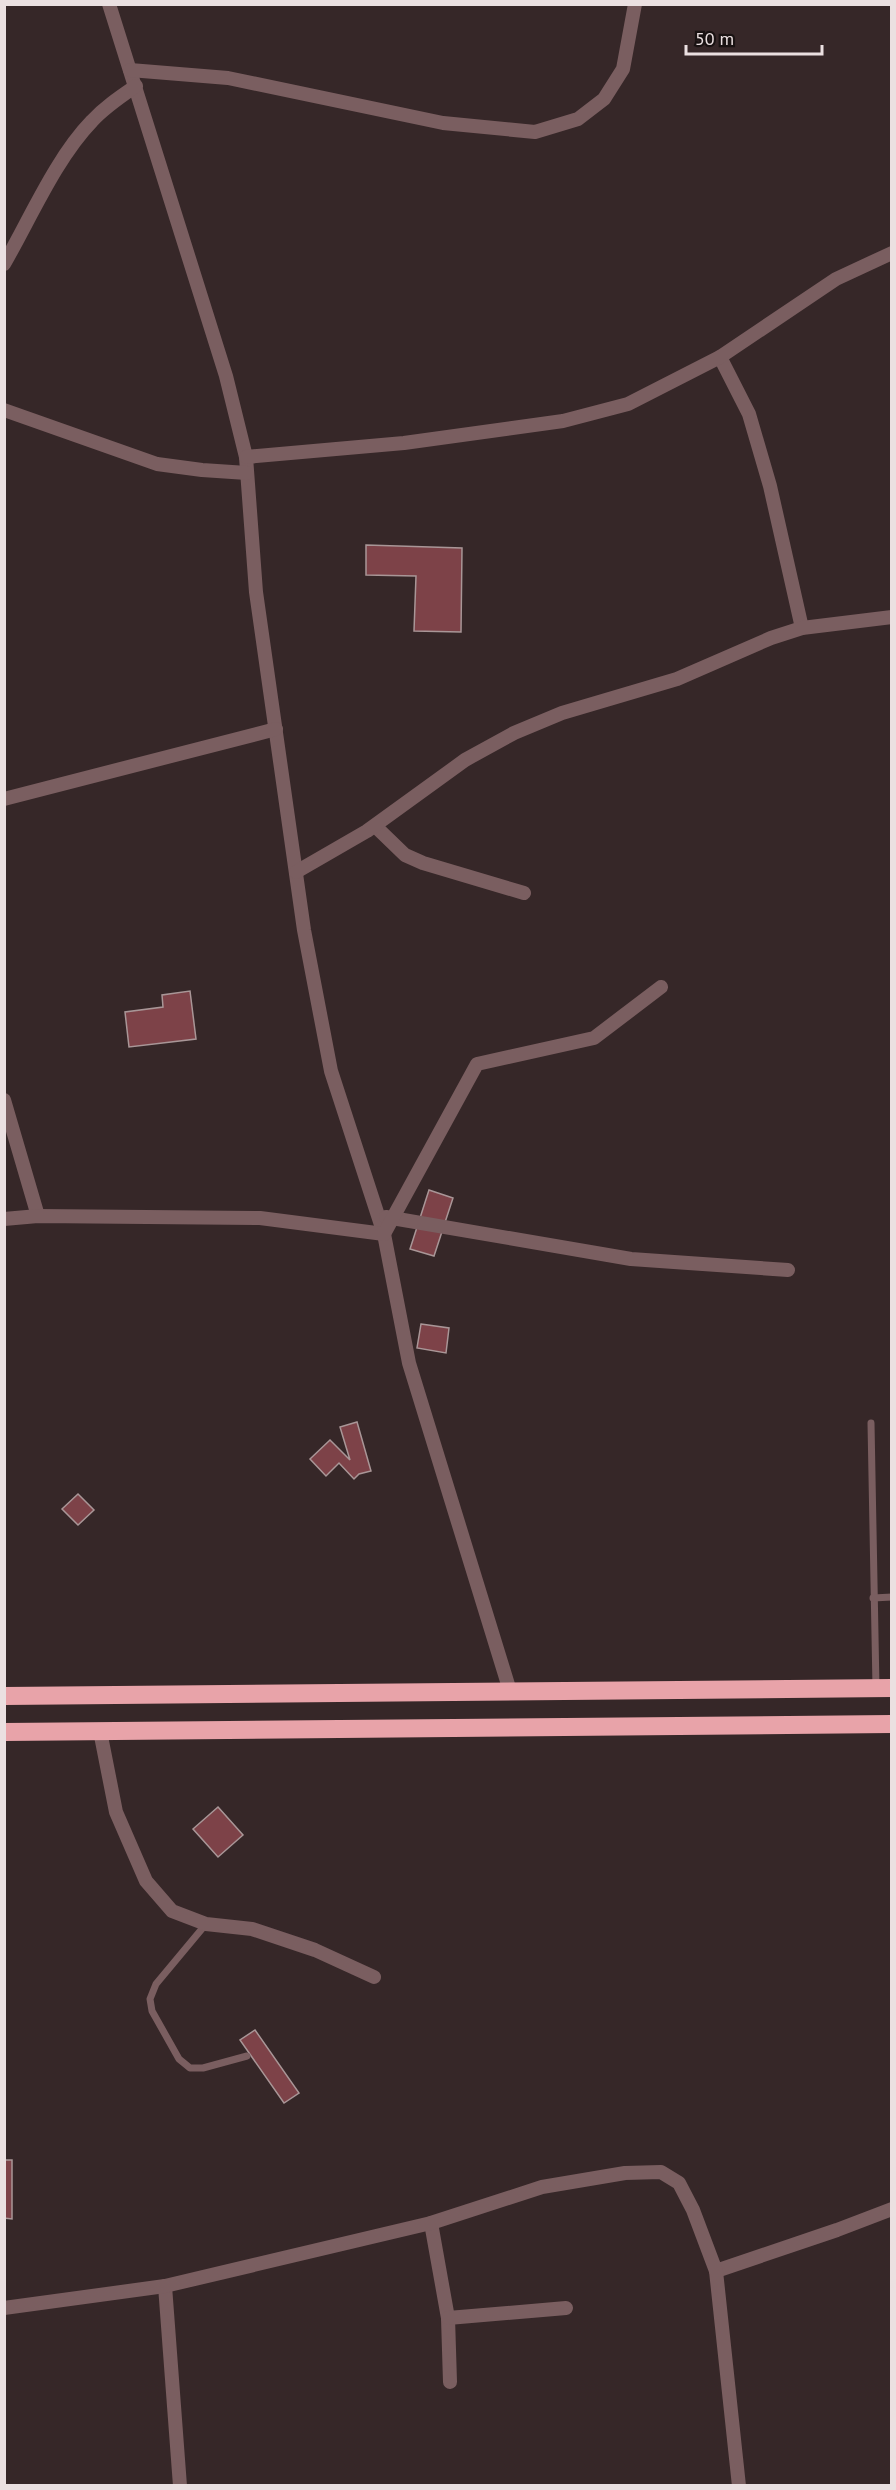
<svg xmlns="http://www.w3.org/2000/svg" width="896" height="2490" viewBox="0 0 896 2490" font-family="'PT Sans',sans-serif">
<rect width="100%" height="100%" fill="#362728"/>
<g fill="#7d4248" stroke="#a99697" stroke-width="1.5">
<polygon points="366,545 462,548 461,632 414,631 416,576 366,575"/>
<polygon points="190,991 196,1039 129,1047 125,1012 163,1007 162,995"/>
<polygon points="429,1190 453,1198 434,1256 410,1249"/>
<polygon points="421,1324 449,1328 446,1353 417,1348"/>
<polygon points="357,1422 371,1471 359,1474 354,1479 339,1463 326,1476 310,1459 330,1440 350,1460 340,1427"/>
<polygon points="78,1494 94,1510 78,1525 62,1509"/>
<polygon points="218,1807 243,1835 218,1857 193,1829"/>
<polygon points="255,2030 299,2093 284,2103 240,2040"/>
<polygon points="4,2160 12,2160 12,2219 4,2218"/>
</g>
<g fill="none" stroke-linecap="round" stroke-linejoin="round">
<g stroke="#7a5e60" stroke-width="7">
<polyline points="871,1423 876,1688"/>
<polyline points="873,1598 892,1597"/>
<polyline points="206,1924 156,1984 150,1999 152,2011 179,2059 190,2068 203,2068 247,2056"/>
</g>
<g stroke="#7a5e60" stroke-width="14">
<polyline points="109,4 226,376 246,457 256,592 304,930 331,1071 384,1234 409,1363 510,1691"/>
<polyline points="130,70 228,78 443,123 535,132 578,119 604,99 623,69 635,4"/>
<path d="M4 264C30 219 56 158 92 121 105 107 120 97 136 86"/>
<polyline points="720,357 749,414 770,486 802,628"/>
<polyline points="4,410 157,464 202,470 247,473"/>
<polyline points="246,457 404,443 563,421 628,404 720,357 836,279 892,253"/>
<polyline points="4,799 276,729"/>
<polyline points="375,826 405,855 423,863 524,893"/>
<polyline points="296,872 367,831 465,760 514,733 562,713 677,679 771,638 802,628 892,617"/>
<polyline points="4,1100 38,1216"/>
<polyline points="386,1217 631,1259 788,1270"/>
<polyline points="4,1219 38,1216 260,1218 384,1234 477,1064 594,1038 661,987"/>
<polyline points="100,1731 116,1812 146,1881 172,1911 206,1924 252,1929 315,1950 374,1977"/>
<polyline points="431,2223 448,2318 450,2382"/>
<polyline points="716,2271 837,2230 892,2209"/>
<polyline points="165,2286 180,2486"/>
<polyline points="4,2308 165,2286 431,2223 542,2187 625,2173 661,2172 679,2183 693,2210 716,2271 739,2486"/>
<polyline points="448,2318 566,2308"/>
</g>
<g stroke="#e8a3a9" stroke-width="18">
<polyline points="4,1696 892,1688"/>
<polyline points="4,1732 892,1724"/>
</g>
</g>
<rect width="896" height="2490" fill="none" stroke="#ebe0e1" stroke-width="12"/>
<path d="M686 45v9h136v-9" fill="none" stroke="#ebe0e1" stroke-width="3"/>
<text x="695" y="45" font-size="18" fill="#ebe0e1" stroke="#191212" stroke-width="4.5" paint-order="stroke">50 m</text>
</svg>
